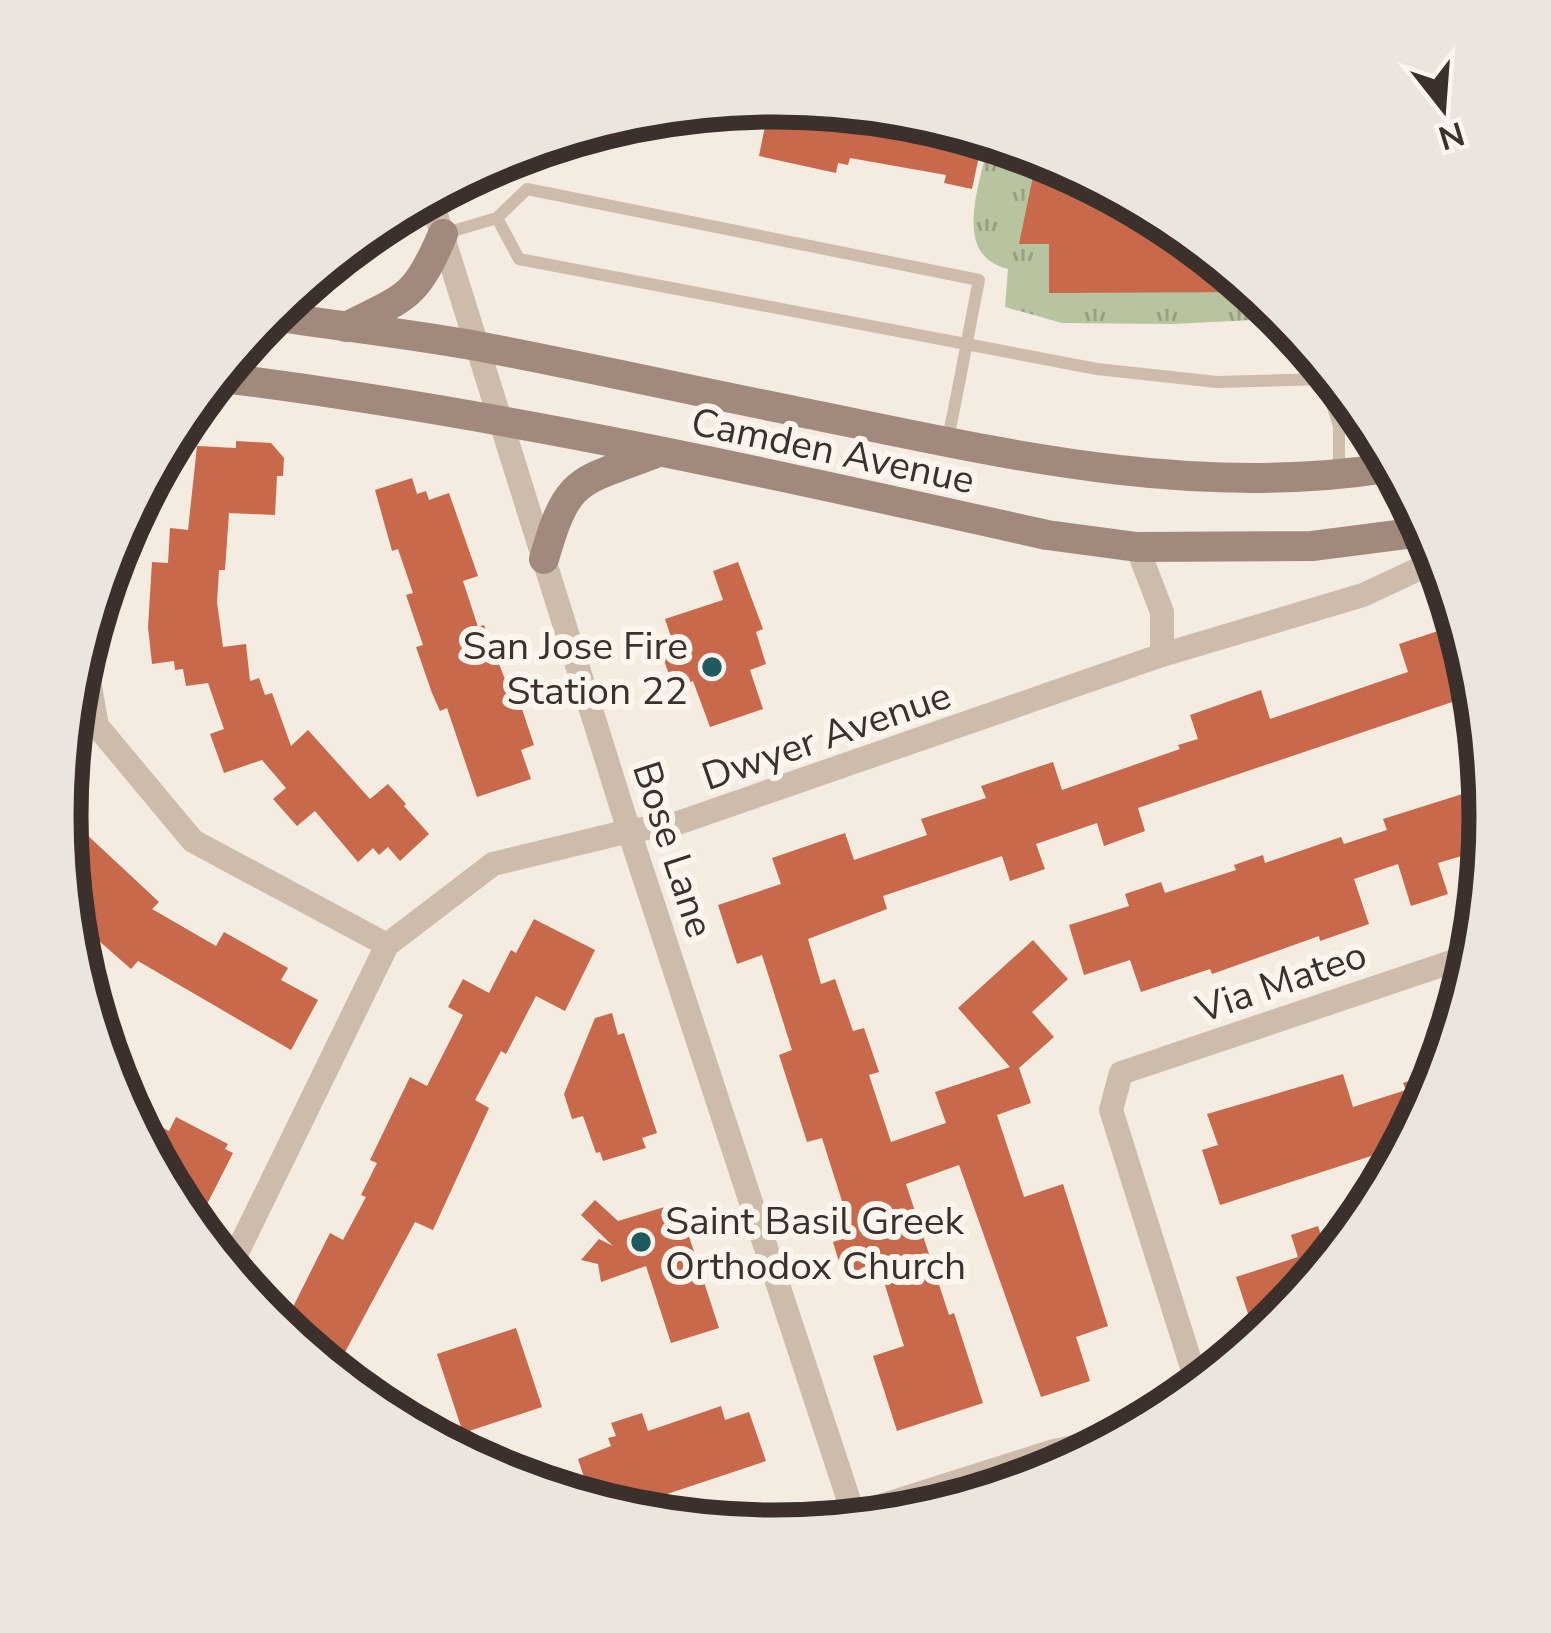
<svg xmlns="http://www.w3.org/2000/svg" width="1551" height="1633" viewBox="0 0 1551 1633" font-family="'Nunito Sans',sans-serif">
<defs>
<pattern id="grass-tufts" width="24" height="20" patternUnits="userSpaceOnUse" patternTransform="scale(3)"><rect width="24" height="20" fill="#b8c4a0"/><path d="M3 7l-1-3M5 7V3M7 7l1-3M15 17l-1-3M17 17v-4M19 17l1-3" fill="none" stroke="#97a083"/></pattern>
</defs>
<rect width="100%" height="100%" fill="#f4ebe1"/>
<path fill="url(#grass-tufts)" d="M988 143 1050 156 1282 311 1292 327 1273 319 1173 324 1062 323 1005 307 1008 269C951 255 980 186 988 143Z"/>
<g fill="#c8694b">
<polygon points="776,101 982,142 972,189 944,183 946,175 850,158 848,165 838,163 836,173 759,156 765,126 709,116"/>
<polygon points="1037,157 1053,158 1253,292 1049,293 1049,244 1019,244"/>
<polygon points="236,441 271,443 284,458 283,476 277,476 275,515 229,513 225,570 219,570 217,602 223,647 246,644 250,681 259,678 265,695 272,693 291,746 308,730 370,799 388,784 406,804 404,806 429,834 400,861 388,847 379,855 373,848 358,862 315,811 297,826 273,799 286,788 262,760 224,773 210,734 224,729 208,683 186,686 183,669 175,670 174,661 152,664 148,627 152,562 168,563 170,528 188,530 197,446 236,448"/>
<polygon points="412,478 417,494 426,491 429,500 449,493 478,576 463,581 478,627 484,625 516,708 521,706 534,745 521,750 531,779 477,797 447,708 440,711 432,693 416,647 423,645 406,595 413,593 398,549 392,551 375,490"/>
<polygon points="738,562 763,629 756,632 766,664 750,670 763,709 710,727 693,681 674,688 657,641 671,637 665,619 723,600 713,571"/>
<polygon points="1453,626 1467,697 1138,808 1145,831 1104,846 1097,823 1036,844 1045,869 1010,881 1002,856 883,896 887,909 808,939 821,984 835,979 853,1031 864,1028 879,1072 869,1075 891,1142 946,1123 935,1092 1010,1067 958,1008 1033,940 1068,979 1032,1012 1054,1037 1019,1068 1031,1103 997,1115 1024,1197 1063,1184 1108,1326 1076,1337 1090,1381 1041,1397 959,1165 906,1184 949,1315 954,1313 983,1403 897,1431 873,1356 904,1346 879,1266 844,1278 833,1242 853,1236 822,1138 807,1142 779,1055 792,1050 762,955 737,964 718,905 781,884 772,858 845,833 854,860 927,835 921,819 986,798 981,786 1053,762 1062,790 1180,749 1178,745 1198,739 1190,715 1261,690 1270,719 1408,672 1399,644"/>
<polygon points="1472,791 1487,838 1485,849 1438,863 1448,894 1411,906 1398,864 1354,879 1369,924 1320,941 1319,936 1212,974 1210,969 1141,992 1130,960 1084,975 1069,925 1129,906 1125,894 1161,882 1165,893 1236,870 1234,865 1263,855 1265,863 1341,837 1344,844 1387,830 1383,819"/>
<polygon points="84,832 159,902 152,909 216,946 224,932 288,968 281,980 318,1000 291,1050 138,961 131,969 82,926 67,850"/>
<polygon points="534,919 595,950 565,1011 536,996 506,1054 501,1051 475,1100 489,1108 433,1230 415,1222 337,1367 294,1339 303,1320 290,1313 330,1233 343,1240 366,1197 361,1195 377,1163 370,1160 410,1077 427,1086 463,1015 448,1007 463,979 489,993 511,950 516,953"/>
<polygon points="612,1013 618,1035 624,1033 657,1133 642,1138 646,1148 603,1161 600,1152 596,1153 583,1116 572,1119 564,1094 595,1018"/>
<polygon points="1440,1070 1436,1091 1399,1147 1220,1205 1202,1150 1218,1145 1207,1114 1343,1074 1353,1107 1406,1090 1403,1083"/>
<polygon points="128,1110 169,1131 176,1117 228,1144 225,1149 233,1153 200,1218"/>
<polygon points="595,1200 618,1221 678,1203 719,1328 671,1343 646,1266 601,1282 598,1264 581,1260 599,1239 613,1246 581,1215"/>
<polygon points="1318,1226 1322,1238 1342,1232 1281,1323 1255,1335 1236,1277 1298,1257 1291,1235"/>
<polygon points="516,1328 542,1407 463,1433 437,1354"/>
<polygon points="721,1406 725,1420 749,1412 766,1461 637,1504 620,1501 616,1488 590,1495 578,1459 611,1446 608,1438 616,1436 611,1423 642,1413 648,1431"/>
</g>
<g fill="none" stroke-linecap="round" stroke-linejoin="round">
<g stroke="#cdbbac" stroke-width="12">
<polyline points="446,233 497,218"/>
<path d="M947 442C959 388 968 334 979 280L527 189 497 218 519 259 1097 369 1217 382 1324 379 1339 426V471"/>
</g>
<g stroke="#cdbbac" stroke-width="24">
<polyline points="432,202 629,831 854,1516"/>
<polyline points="1137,547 1162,612 1162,655"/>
<polyline points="88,675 97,726 193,841 387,945"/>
<polyline points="231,1265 387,945 493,864 629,831 675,824 1162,655 1363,595 1440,559"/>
<polyline points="1196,1380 1111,1110 1121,1073 1463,958"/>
<polyline points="843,1518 1054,1451 1104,1441"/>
</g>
<g stroke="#a18a7d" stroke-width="30">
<path d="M266 315C338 326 411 334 482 347 583 366 684 389 785 409 984 449 1183 500 1387 468"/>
<path d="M346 327C407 296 415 299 443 234"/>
<path d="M224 378C501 413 775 474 1047 535L1137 547 1312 546 1429 531"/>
<path d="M544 559C568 475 578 483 656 453"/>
</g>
</g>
<g fill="#1f5a5e" stroke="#fbf5ee" stroke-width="4.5">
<circle cx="712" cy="667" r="12"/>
<circle cx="641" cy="1242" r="12"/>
</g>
<g text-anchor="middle" stroke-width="12" stroke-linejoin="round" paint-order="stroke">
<g font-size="39" fill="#3b302b" stroke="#fbf5ee">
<text transform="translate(833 450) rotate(12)" y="14">Camden Avenue</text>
<text transform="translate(826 735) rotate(-19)" y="14">Dwyer Avenue</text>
<text transform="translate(674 849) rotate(72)" y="14">Bose Lane</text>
<text transform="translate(1281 981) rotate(-19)" y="14">Via Mateo</text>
</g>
<g font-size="39" fill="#3b302b" stroke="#fbf5ee" text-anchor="end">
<text x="688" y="659">San Jose Fire<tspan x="688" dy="45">Station 22</tspan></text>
<text x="665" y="1234" text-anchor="start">Saint Basil Greek<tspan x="665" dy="45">Orthodox Church</tspan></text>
</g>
</g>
<path d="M0 0H1551V1633H0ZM81 816a694 694 0 1 1 1388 0a694 694 0 1 1-1388 0Z" fill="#ece5de" fill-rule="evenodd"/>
<path fill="none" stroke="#3b302b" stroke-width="15" d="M81 816a694 694 0 1 1 1388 0a694 694 0 1 1-1388 0Z"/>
<g transform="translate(1443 108) rotate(163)" stroke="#fbf5ee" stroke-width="9" paint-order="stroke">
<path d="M0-9L21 45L0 30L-21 45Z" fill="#3b302b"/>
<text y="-18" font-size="33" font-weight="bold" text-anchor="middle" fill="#3b302b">N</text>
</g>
</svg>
